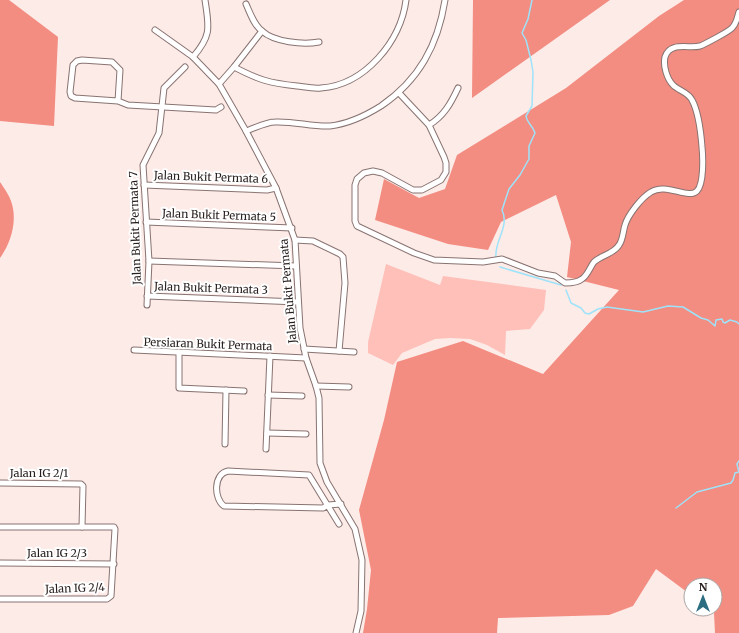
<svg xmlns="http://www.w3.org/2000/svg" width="739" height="633" viewBox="0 0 739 633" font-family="Merriweather,serif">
<rect width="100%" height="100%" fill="#fdebe8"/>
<polygon fill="#fec0b8" points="386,264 440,285 443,276 546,290 544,310 530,329 506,331 505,355 487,345 470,339 451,338 435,339 402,353 393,365 368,353 368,342"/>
<g fill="#f38c81">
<polygon points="0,0 9,0 58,37 54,126 0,121"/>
<polygon points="473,0 610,0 472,98"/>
<polygon points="684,0 739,0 739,633 715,633 714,613 709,609 715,609 715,585 691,585 691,595 656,569 633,606 609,615 498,618 497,633 363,633 367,609 371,570 359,510 384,420 397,362 463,341 543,374 619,290 567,277 571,242 556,195 501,222 488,250 448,244 375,220 384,179 419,198 445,189 457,155 566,88 659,16"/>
<path d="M0 182C4 188 9 195 11 201 18 220 11 243 0 258Z"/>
</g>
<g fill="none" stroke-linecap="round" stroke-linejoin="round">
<g stroke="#9ee3fa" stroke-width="1.5">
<path d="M496 257C494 241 510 227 502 210L509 189 520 175 529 159V146L535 133C533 126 527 123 526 116L532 106 533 72 531 60 526 40 522 33 528 19 532 0"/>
<polyline points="500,267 561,285"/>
<polyline points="566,290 571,303 581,308 585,313 589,314 598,309 607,307 643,312 668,306 683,307 701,318 708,320 715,326 716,320 722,319 723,322 725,323 730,320 737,322 739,324"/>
<polyline points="676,508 697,492 731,483 733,480 735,473 739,472 737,464 739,461"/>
</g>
<g stroke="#887371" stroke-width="7">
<g id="minor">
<path d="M246 4C250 13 254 25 262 31 274 42 303 45 319 42"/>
<polyline points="155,30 193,57 219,84 246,131 276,188 295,240 300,328 306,358 316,386 319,398 320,463 327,482 355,529 362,560 361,611 356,633"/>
<path d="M193 57C212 35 209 27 205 0"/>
<path d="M234 67C259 80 269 83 297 86 305 87 314 89 321 88 365 85 401 41 406 0"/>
<polyline points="219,84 234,67 262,31"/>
<path d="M399 93 429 125 444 157 446 163V172L441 180 422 190H413L382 173 373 171 364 173 357 179 355 185V221L357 226 414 253 434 260 483 262 502 259 538 273 555 276 565 283C570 283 577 283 582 279 588 275 590 267 594 262 601 255 614 254 619 245 623 240 623 231 625 225 628 215 641 198 651 192 666 182 688 200 697 191 704 184 703 157 702 147 701 134 698 111 692 100 688 92 679 91 673 85 667 79 663 66 665 57 670 41 689 49 700 46 705 44 728 32 732 28 737 23 737 18 739 12"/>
<polyline points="118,101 120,70 112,62 82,60 77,61 73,65 70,92 71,96 75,98 118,101 128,105 216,110 221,107"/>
<path d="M429 125C444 116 451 103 458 88"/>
<path d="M246 131C255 128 266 122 275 122 294 121 312 127 330 126 348 124 365 116 381 106 419 80 438 45 445 0"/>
<polyline points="144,185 267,190 276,188"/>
<polyline points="146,222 292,228"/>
<polyline points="295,240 313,241 340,254 343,257 345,283 339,351"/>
<polyline points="149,261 296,266"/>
<polyline points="147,296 298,302"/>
<polyline points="147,305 149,261 143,165 159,133 164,88 185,67"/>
<polyline points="304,349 354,352"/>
<polyline points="134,350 306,358"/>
<polyline points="179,352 179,388 244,391"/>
<polyline points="316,386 349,387"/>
<polyline points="268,395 302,396"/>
<polyline points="267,433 306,434"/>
<polyline points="225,444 226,390"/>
<polyline points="266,449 270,356"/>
<polyline points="0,483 81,484 83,486 82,527"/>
<path d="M339 524 309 475 228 471C213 474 214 499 224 506L323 508 328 505 341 504"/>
<polyline points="0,527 114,527 115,529 111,596 107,599 0,599"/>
<polyline points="0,563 114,564"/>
</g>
</g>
<use href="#minor" stroke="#fff" stroke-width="5"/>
</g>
<g text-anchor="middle" stroke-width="4" stroke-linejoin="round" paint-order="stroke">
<g font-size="11" fill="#271e1d" stroke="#fff">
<text transform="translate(211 177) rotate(2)" y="4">Jalan Bukit Permata 6</text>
<text transform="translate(219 215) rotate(2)" y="4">Jalan Bukit Permata 5</text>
<text transform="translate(135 228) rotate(-92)" y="4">Jalan Bukit Permata 7</text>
<text transform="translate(211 288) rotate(2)" y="4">Jalan Bukit Permata 3</text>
<text transform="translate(288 291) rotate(-95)" y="4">Jalan Bukit Permata</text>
<text transform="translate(208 344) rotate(2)" y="4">Persiaran Bukit Permata</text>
<text x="39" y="477">Jalan IG 2/1</text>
<text x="57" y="557">Jalan IG 2/3</text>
<text transform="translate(75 588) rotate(-2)" y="4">Jalan IG 2/4</text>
</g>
</g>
<g transform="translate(703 597)"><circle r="19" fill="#ffffff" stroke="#a9a5a5"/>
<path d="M0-3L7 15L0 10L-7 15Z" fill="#2c6d81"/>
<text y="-6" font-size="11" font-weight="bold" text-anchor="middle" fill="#271e1d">N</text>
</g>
</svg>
